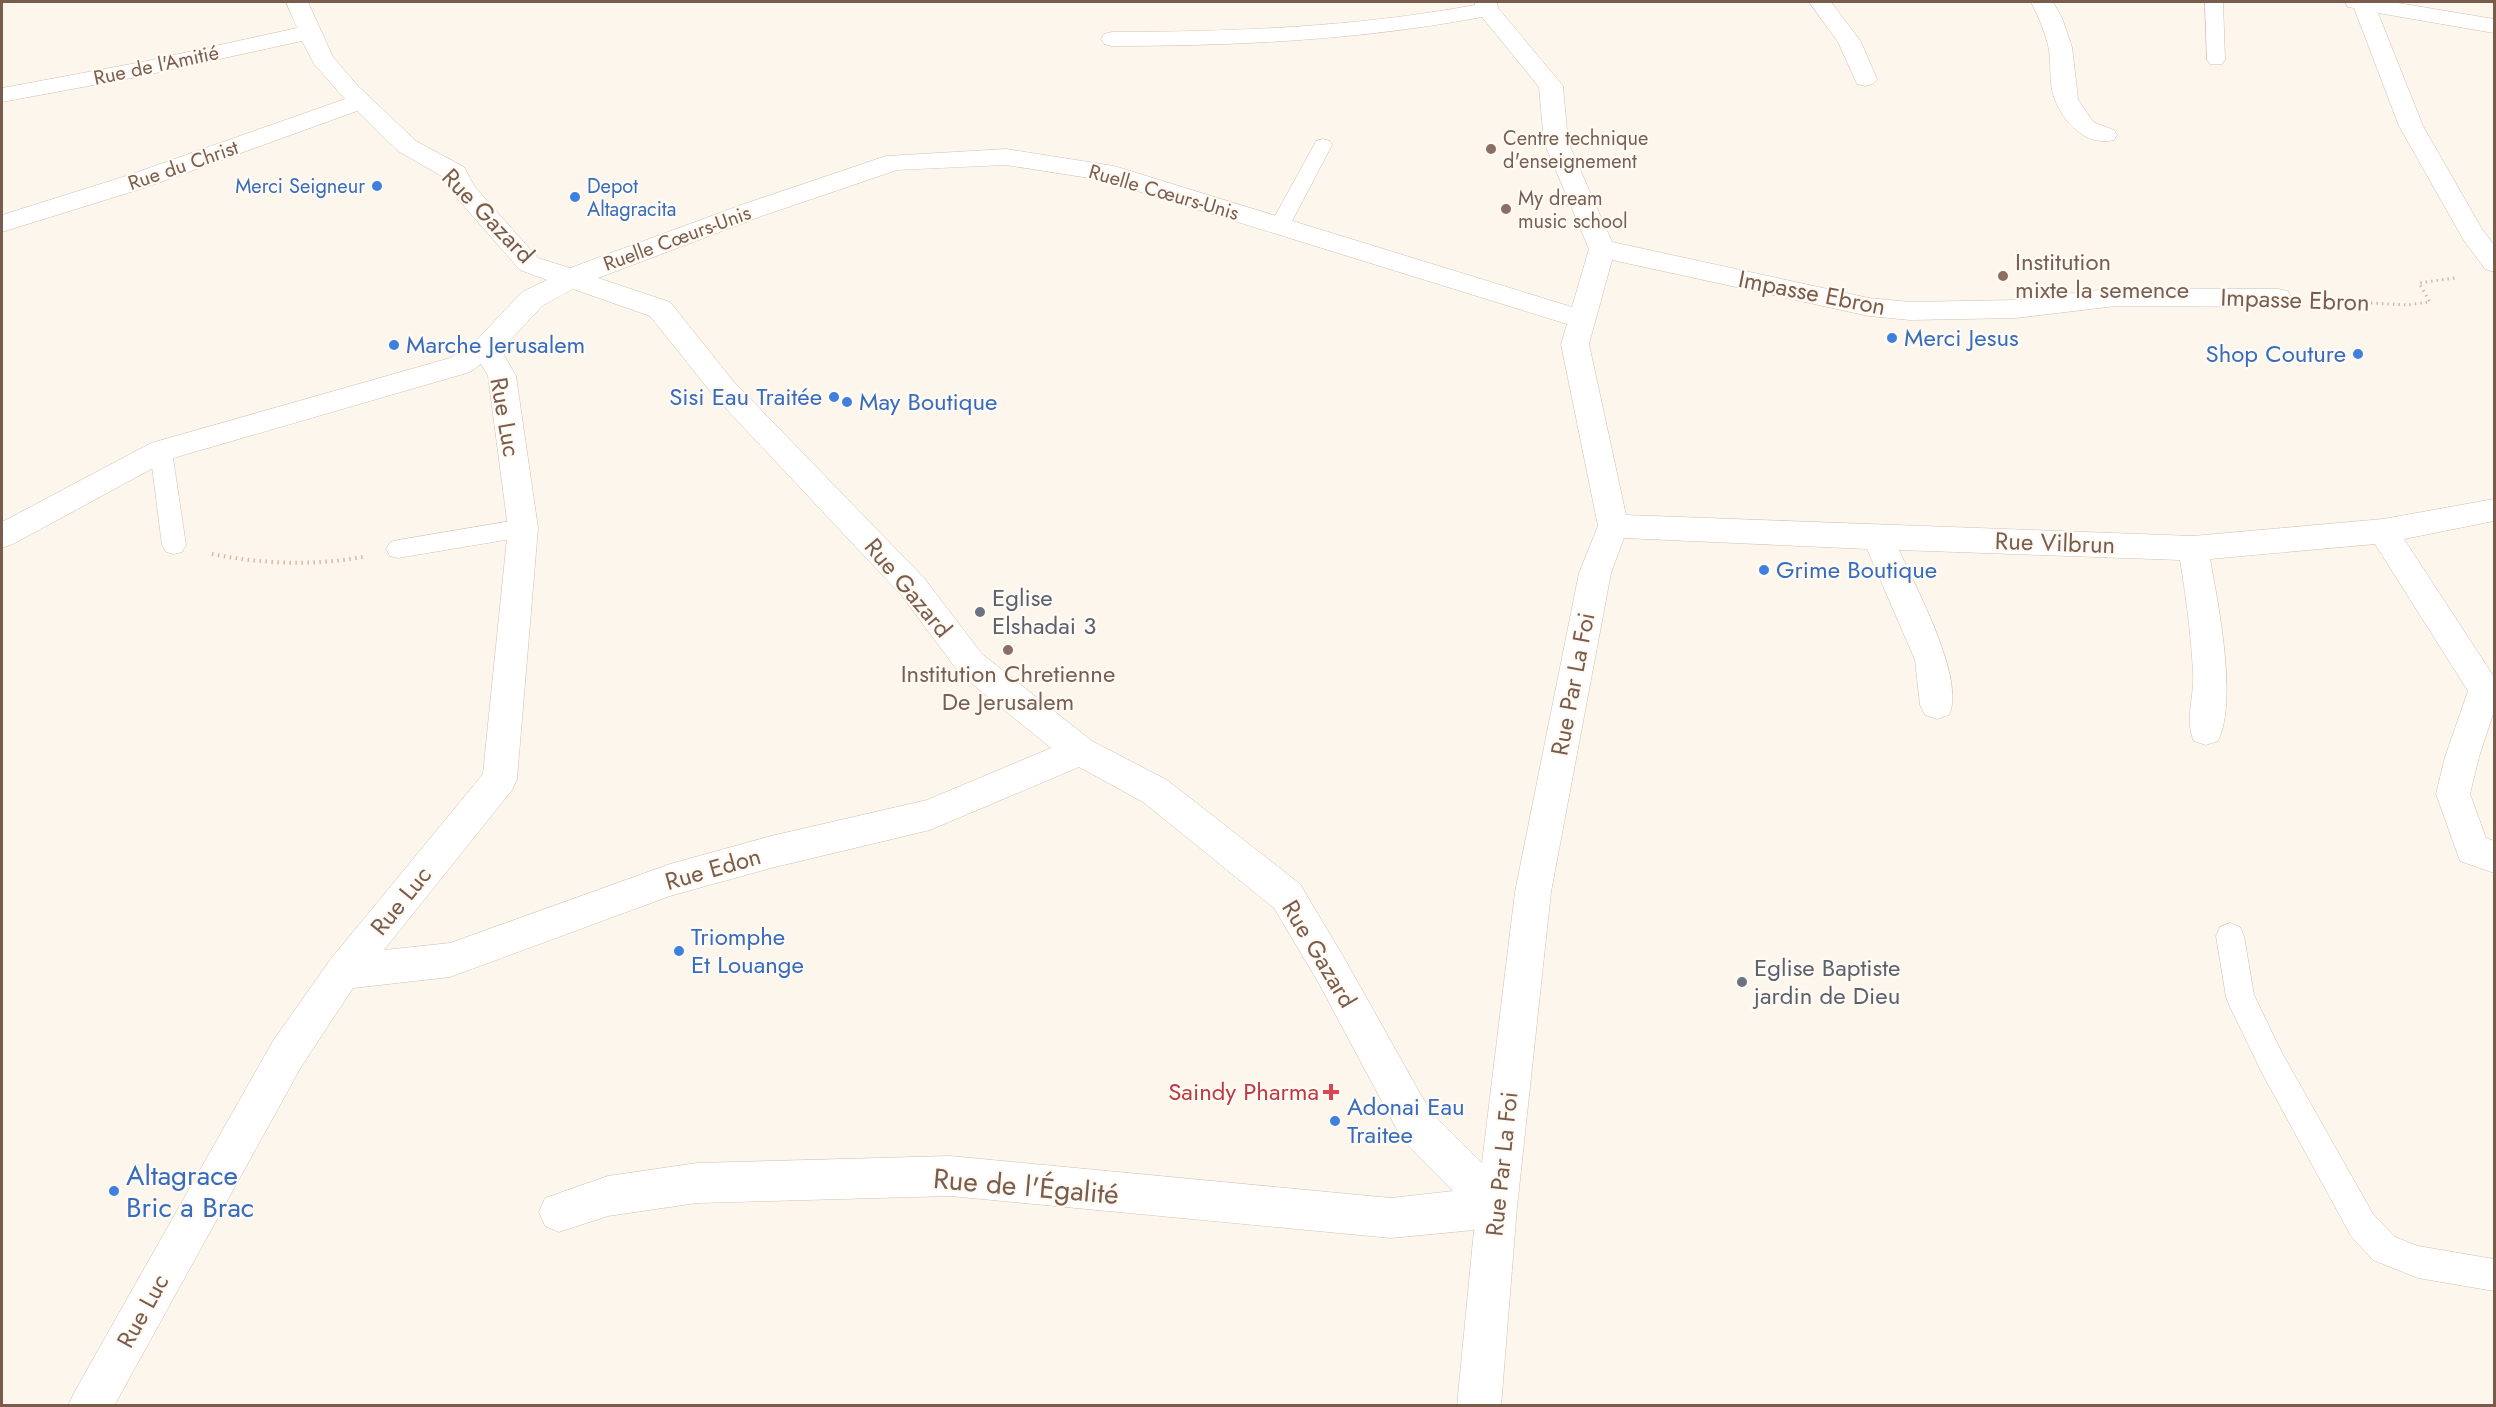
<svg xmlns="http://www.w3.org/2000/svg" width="2496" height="1407" viewBox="0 0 2496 1407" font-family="Jost,sans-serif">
<rect width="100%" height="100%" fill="#fdf6ec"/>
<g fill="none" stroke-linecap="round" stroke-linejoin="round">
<g stroke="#d1beb0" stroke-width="1">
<g id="service">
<polygon points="2205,2 2223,2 2225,60 2222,64 2210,64 2207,60"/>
<polygon points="1323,139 1330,141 1332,145 1290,225 1287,230 1280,232 1273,230 1270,225 1314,145 1316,141"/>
<polygon points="161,443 169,445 172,451 186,545 182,552 174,554 166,552 162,545 150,451 153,445"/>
<polygon points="523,519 531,522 535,528 531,534 523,537 398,558 390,556 386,549 390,542 398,540"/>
<polygon points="2230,923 2240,927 2244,936 2254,995 2282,1053 2373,1214 2395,1237 2418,1246 2494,1259 2494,1291 2418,1278 2373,1260 2351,1236 2262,1073 2230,1007 2226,997 2216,936 2220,927"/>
</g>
</g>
<g stroke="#d1beb0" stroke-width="1">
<g id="minor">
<path d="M286 2H308L333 57 358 86 416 141 464 167 475 187 538 258 570 268 744 204 886 156 1006 149 1114 166 1572 307 1589 249 1544 142 1539 87 1482 17C1361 40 1235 46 1112 46L1104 44 1101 39 1104 34 1112 32C1232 32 1357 27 1475 5V2H1497L1498 8 1563 86 1568 142 1612 242 1869 298 1910 302 2016 300 2116 288 2278 289 2288 291 2291 298 2288 305 2278 307 2116 306 2016 318 1910 320 1869 316 1612 260 1589 344 1626 515 2193 536 2383 519 2494 499V521L2404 539 2494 677V711L2479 757 2470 794 2486 838 2494 841V873L2460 861 2436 794 2445 757 2468 691 2375 544 2210 559C2218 604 2238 700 2218 741L2206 745 2194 741C2184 720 2195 695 2193 672 2191 634 2186 597 2180 560L1899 550C1915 586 1966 679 1949 715L1937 719 1925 715 1920 705 1915 660 1867 549 1624 538 1611 573 1551 892 1517 1207 1501 1406H1457L1474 1230 1391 1238 950 1196 697 1203 608 1216 559 1232 545 1226 539 1212 545 1198 608 1176 697 1163 950 1156 1391 1198 1453 1191 1402 1139 1317 980 1274 908 1143 802 1079 767 930 830 771 868 670 896 450 977 353 988 301 1067 114 1406H68L75 1391 273 1041 330 960 483 774 508 528 488 376 481 364 470 372 170 459 13 544 2 548V522L151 443 450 358 476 341 522 292 547 280 520 270 456 197 445 178 398 151 357 111 147 187 2 232V215L129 175 345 99 314 64 302 41 142 76 2 102V88L142 62 297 28ZM1006 165 1102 180 1567 324 1561 344 1598 526 1579 573 1515 892 1482 1163 1430 1111 1343 956 1300 884 1167 780 1092 741 982 654 924 578 734 382 670 302 598 278 762 216 897 170ZM573 289 650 316 714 396 902 596 960 674 1051 748 927 800 771 836 670 864 450 943 384 950 512 790 517 779 538 528 516 376 501 350 542 306Z"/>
<polygon points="1809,2 1831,2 1861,42 1877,79 1873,84 1865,86 1857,84 1838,42"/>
<path d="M2031 2H2053L2062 18 2072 47 2078 99 2093 122 2114 130 2117 135 2114 140C2087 147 2064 123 2055 100 2048 84 2052 62 2048 45 2044 29 2038 16 2031 2Z"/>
<polygon points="2345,2 2392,2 2494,19 2494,33 2378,13 2423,126 2482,229 2494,245 2494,272 2485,269 2463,239 2399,126 2354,8 2348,7"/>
</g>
</g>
<polyline stroke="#d9b8a5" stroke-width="3" stroke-dasharray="1.5 4" stroke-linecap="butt" points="2316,300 2407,305 2430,302 2419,283 2455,278"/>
<path stroke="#d9b8a5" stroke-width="4" stroke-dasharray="1.5 4.5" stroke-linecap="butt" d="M212 554C262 564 312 566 363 557"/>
<use href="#service" fill="#fff" fill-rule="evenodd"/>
<use href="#minor" fill="#fff" fill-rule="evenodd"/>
</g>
<g fill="#8d6e63" stroke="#fffaf3" stroke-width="2">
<circle cx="1491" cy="149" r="6"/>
<circle cx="1506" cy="209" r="6"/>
<circle cx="2003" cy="276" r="6"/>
<circle cx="1008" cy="650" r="6"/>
</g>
<g fill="#3f7fe0" stroke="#fffaf3" stroke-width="2">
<circle cx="377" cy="186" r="6"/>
<circle cx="575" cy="197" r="6"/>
<circle cx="1892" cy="338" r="6"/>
<circle cx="394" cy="345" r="6"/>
<circle cx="2358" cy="354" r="6"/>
<circle cx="834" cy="397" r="6"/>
<circle cx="847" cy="402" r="6"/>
<circle cx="1764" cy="570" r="6"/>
<circle cx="679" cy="951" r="6"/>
<circle cx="1335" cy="1121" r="6"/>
<circle cx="114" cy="1191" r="6"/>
</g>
<g fill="#6b7280" stroke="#fffaf3" stroke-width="2">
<circle cx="980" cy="612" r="6"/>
<circle cx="1742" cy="982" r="6"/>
</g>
<path fill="#e0444e" stroke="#fffaf3" stroke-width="2" d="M1328 1083h6v6h6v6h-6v6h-6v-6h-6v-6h6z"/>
<g text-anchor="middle" stroke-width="4.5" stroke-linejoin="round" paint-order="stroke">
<g font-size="20" fill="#7a5c4d" stroke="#fffaf3">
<text transform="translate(156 65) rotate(-12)" y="7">Rue de l'Amitié</text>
<text transform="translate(183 165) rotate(-19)" y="7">Rue du Christ</text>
<text transform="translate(1164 192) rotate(16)" y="7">Ruelle Cœurs-Unis</text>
<text transform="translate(677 238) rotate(-20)" y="7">Ruelle Cœurs-Unis</text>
</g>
<g font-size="20" fill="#785e54" stroke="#fffaf3" text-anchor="start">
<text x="1503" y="145">Centre technique<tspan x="1503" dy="23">d'enseignement</tspan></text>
<text x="1518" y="205">My dream<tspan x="1518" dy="23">music school</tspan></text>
</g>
<g font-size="20" fill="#366cbe" stroke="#fffaf3" text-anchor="end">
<text x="365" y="193">Merci Seigneur</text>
<text x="587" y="193" text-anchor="start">Depot<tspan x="587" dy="23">Altagracita</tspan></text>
</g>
<g font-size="24" fill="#7a5c4d" stroke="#fffaf3">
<text transform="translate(488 216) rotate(46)" y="8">Rue Gazard</text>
<text transform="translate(1812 293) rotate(11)" y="8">Impasse Ebron</text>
<text transform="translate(2295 300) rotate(2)" y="8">Impasse Ebron</text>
<text transform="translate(505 417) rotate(80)" y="8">Rue Luc</text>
<text transform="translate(2055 543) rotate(2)" y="8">Rue Vilbrun</text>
<text transform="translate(908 588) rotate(50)" y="8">Rue Gazard</text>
<text transform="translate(1573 684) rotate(-79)" y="8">Rue Par La Foi</text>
<text transform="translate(713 869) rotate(-16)" y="8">Rue Edon</text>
<text transform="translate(401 901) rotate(-51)" y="8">Rue Luc</text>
<text transform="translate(1319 954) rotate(59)" y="8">Rue Gazard</text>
<text transform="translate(1502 1164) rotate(-84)" y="8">Rue Par La Foi</text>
<text transform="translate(143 1311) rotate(-61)" y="8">Rue Luc</text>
</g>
<g font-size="24" fill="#785e54" stroke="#fffaf3" text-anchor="start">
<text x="2015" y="270">Institution<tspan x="2015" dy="28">mixte la semence</tspan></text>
<text x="1008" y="682" text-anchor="middle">Institution Chretienne<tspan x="1008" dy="28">De Jerusalem</tspan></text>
</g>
<g font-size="24" fill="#366cbe" stroke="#fffaf3" text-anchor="start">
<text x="1904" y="346">Merci Jesus</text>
<text x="406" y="353">Marche Jerusalem</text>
<text x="2346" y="362" text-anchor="end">Shop Couture</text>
<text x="822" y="405" text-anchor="end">Sisi Eau Traitée</text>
<text x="859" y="410">May Boutique</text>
<text x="1776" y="578">Grime Boutique</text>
<text x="691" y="945">Triomphe<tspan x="691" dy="28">Et Louange</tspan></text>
<text x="1347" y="1115">Adonai Eau<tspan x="1347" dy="28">Traitee</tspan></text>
</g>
<g font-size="24" fill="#5b616d" stroke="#fffaf3" text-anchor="start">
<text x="992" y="606">Eglise<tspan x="992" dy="28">Elshadai 3</tspan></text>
<text x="1754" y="976">Eglise Baptiste<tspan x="1754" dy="28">jardin de Dieu</tspan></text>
</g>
<g font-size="24" fill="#be3a42" stroke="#fffaf3" text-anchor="end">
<text x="1319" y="1100">Saindy Pharma</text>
</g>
<g font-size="28" fill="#366cbe" stroke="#fffaf3" text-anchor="start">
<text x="126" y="1185">Altagrace<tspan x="126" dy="32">Bric a Brac</tspan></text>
</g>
<g font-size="28" fill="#7a5c4d" stroke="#fffaf3">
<text transform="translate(1026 1186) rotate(5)" y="10">Rue de l'Égalité</text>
</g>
</g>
<rect width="2496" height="1407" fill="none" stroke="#7a5c4d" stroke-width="6"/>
</svg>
